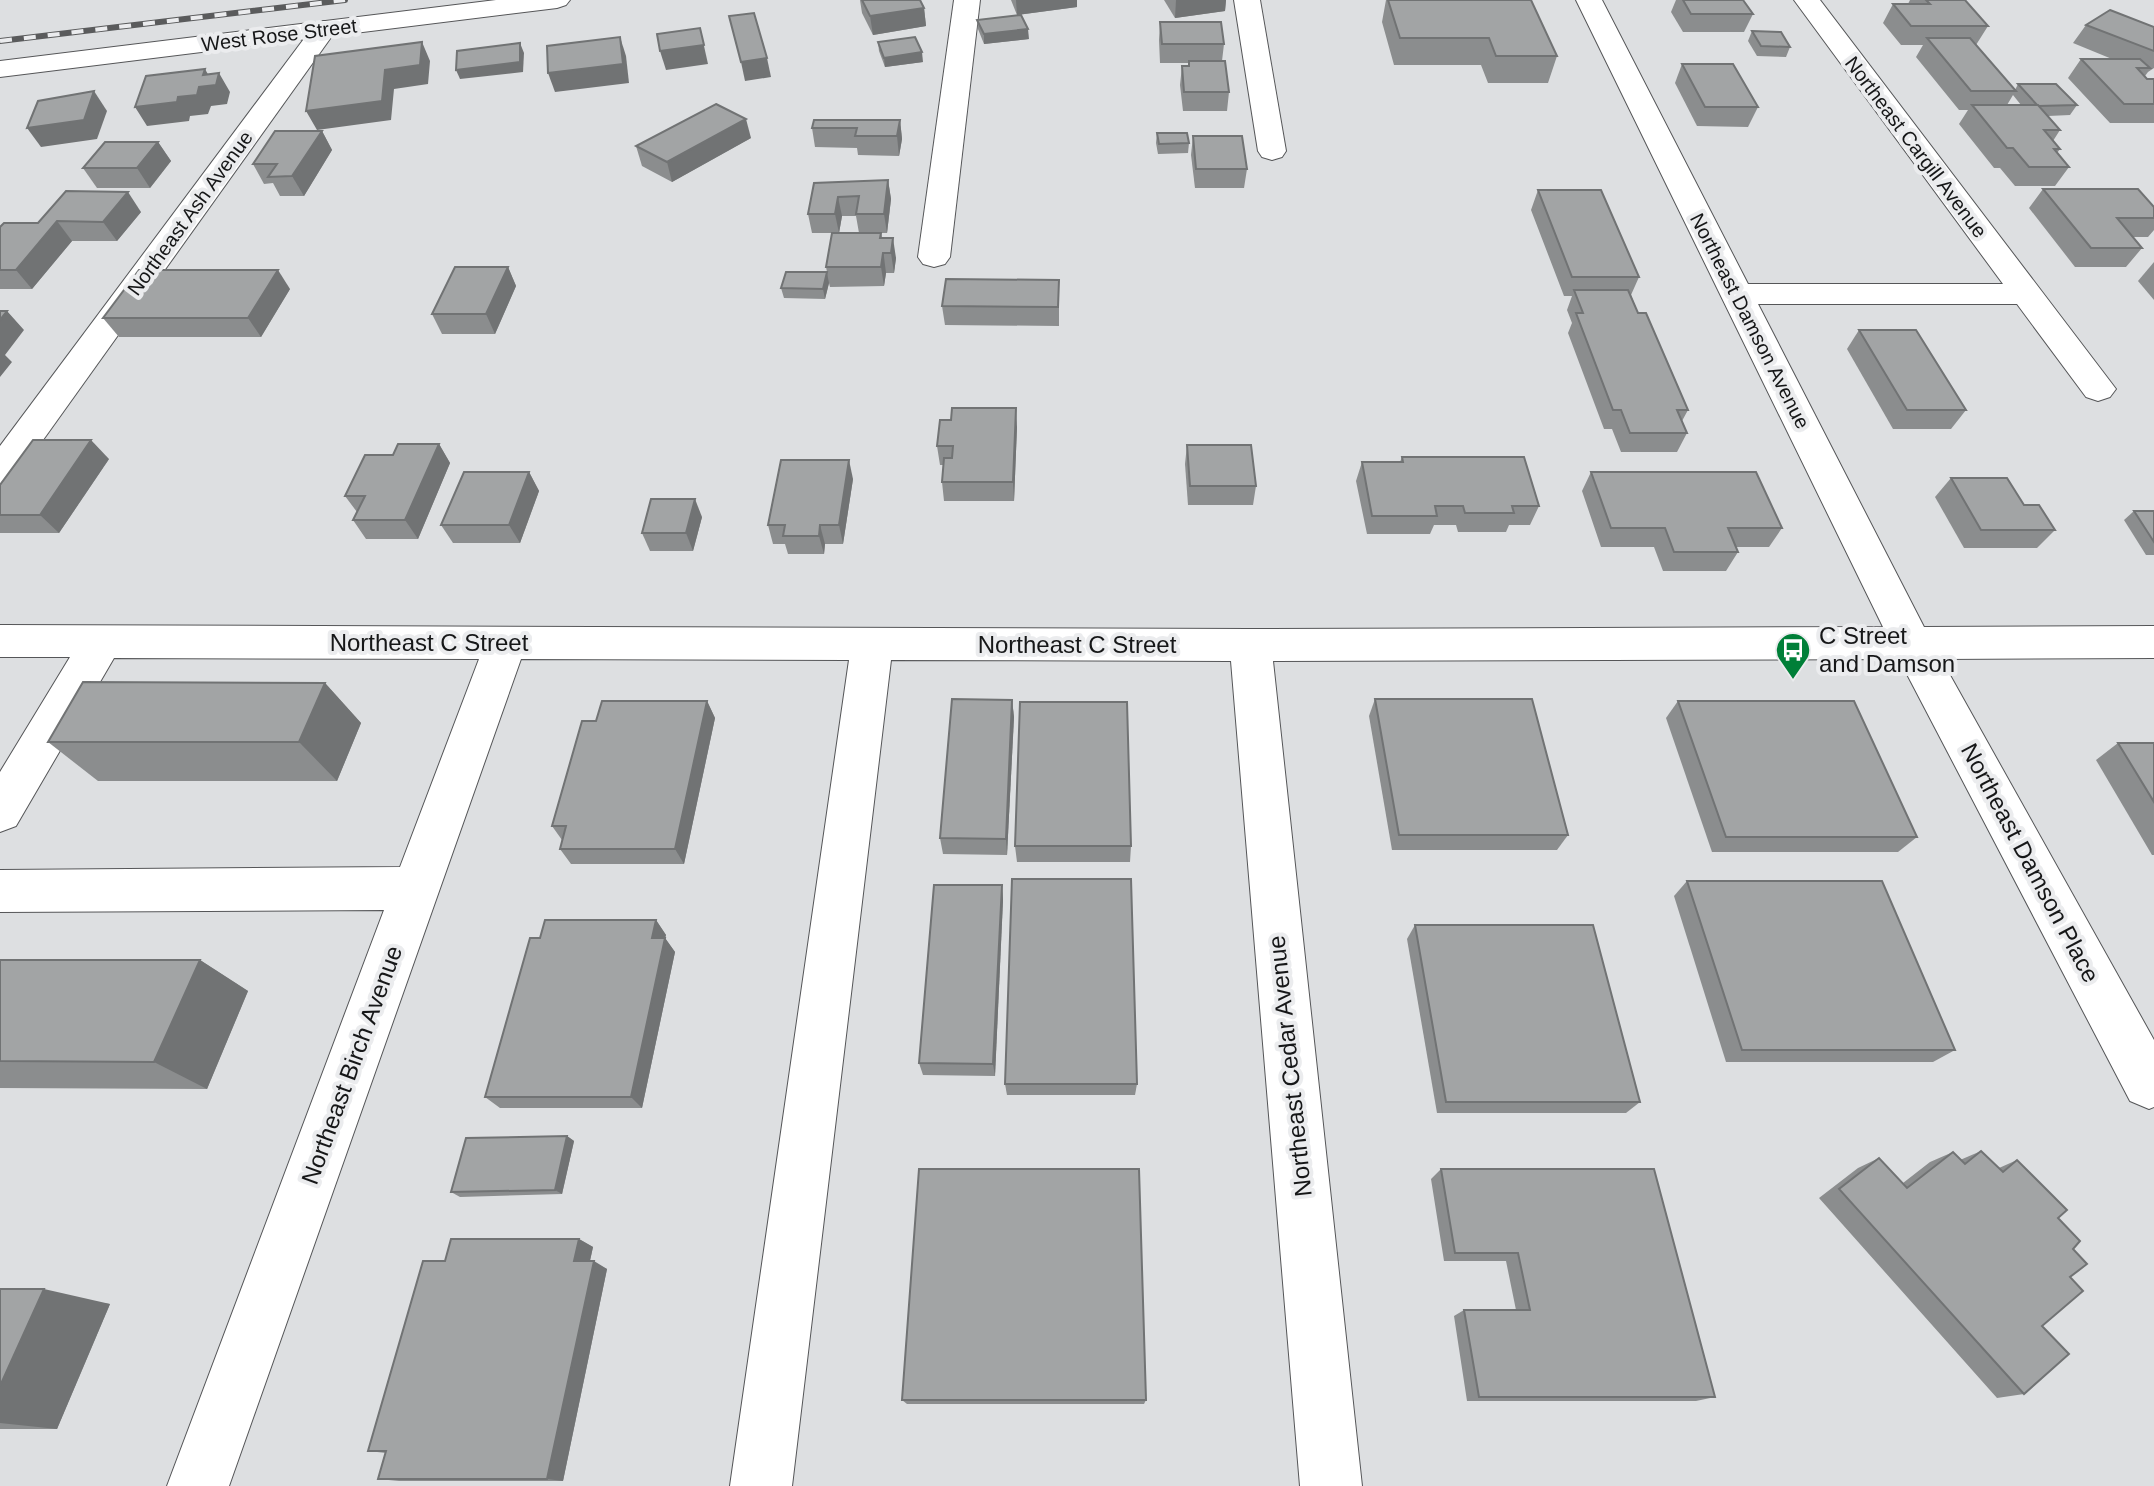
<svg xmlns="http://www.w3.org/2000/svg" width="2154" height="1486" viewBox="0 0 2154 1486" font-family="Arial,sans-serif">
<rect width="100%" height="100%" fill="#dddfe1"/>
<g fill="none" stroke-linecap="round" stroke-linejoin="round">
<g stroke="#555658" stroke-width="2">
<g id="minor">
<polygon points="954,0 980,0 950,257 945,264 934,267 923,264 918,257"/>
<polygon points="1234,0 1260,0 1286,151 1282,157 1272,160 1262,157 1258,151"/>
<polygon points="1576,0 1602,0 1748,284 2003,284 1794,0 1820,0 2116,389 2110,397 2098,401 2086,397 2017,304 1758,304 1924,627 2154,626 2154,658 1941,659 2154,1040 2154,1107 2149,1109 2130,1101 1899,659 1273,661 1362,1486 1300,1486 1231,661 891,660 792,1486 730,1486 849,660 521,659 229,1486 167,1486 384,910 0,912 0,870 400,867 479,659 114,658 16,826 0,832 0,772 70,657 0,657 0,625 1250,629 1883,627"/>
<polygon points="324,21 333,24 337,29 13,482 0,486 0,446 315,24"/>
</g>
</g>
<g stroke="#555658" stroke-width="2">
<polygon id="major" points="496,0 570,0 566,5 557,8 0,77 0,61"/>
</g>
<use href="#minor" fill="#fff" fill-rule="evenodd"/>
<use href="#major" fill="#fff" fill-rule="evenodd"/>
<g stroke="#5a5b5c" stroke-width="6">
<polyline id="rail" points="0,41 345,0"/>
</g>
<use href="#rail" stroke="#ebecee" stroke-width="4" stroke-dasharray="12" stroke-linecap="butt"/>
</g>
<g fill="#8b8d8e" fill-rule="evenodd">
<polygon points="860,0 920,0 924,8 926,26 873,35 862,13"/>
<polygon points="1011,0 1077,0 1077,7 1017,15"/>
<polygon points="1164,0 1226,0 1225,11 1175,18"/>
<polygon points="1386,0 1531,0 1557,56 1548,83 1488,83 1481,65 1394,65 1382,22"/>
<polygon points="1676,0 1743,0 1753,14 1744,32 1683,32 1671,12"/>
<path d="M1910 0H1965L1988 26 1976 45 2015 90 2018 84 2077 105 2070 115 2048 116 2060 130 2053 141 2060 149 2057 153 2069 167 2055 186H2015L2000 168H1994L1959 124 1968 110H1959L1916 57 1923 45H1901L1883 23 1893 4H1908ZM2013 95 2021 105H2007Z"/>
<polygon points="977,20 1029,39 984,44 978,29"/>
<polygon points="1160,22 1224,44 1222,61 1229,92 1227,111 1183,111 1180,85 1182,66 1188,66 1189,63 1160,63 1159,40"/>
<polygon points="2086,25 2154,27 2154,68 2148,72 2145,76 2147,79 2154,79 2154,123 2110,123 2068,78 2081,59 2112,59 2073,43"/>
<polygon points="1752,31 1790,47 1786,57 1757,56 1748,41"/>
<polygon points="878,42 923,62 885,67 879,51"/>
<polygon points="1682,64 1758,107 1748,127 1697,126 1675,83"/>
<polygon points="900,120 902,139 899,156 858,155 857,148 815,147 812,128"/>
<polygon points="322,131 332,150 304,196 280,196 273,183 264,184 253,164"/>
<polygon points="1157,133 1189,143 1188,153 1158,154 1156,143"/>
<polygon points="1193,136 1247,169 1244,188 1195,188 1191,155"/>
<polygon points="751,138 672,182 642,166 636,146"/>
<polygon points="158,142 171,161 150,188 97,188 83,168"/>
<path d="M888 180 891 199 887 233H881L882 238 896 258 894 273H886L884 286 830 287 829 283 825 299 784 298 781 288 827 272 826 267 832 233H812L808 214 814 183ZM842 216H856L859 233H839Z"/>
<polygon points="2043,189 2154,207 2154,230 2148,237 2133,237 2142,248 2126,267 2075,267 2029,208"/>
<polygon points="1538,190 1639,277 1631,295 1638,313 1688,410 1682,421 1687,433 1677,452 1621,452 1612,429 1604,429 1568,333 1572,323 1567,310 1572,296 1564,296 1531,210"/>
<polygon points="141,212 117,241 72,241 32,289 0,289 0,227"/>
<polygon points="2154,262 2154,300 2138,281"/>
<polygon points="508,267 516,286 495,334 442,334 432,314"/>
<polygon points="1059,280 1059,326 945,325 942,306"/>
<polygon points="290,289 261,337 119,337 103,318"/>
<polygon points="1859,330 1966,410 1951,429 1893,429 1847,349"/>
<polygon points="1017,427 1014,501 944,501 942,482 943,465 940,465 937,446"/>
<polygon points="439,444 450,463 418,539 366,539 353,520 357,512 345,496 393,455"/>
<polygon points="1187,445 1256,486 1253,505 1188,505 1185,464"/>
<polygon points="1402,457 1539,506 1530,525 1509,525 1506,532 1458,532 1456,525 1434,525 1430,534 1367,534 1356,481 1362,462 1400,462"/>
<polygon points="109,459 59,533 0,533 0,485"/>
<polygon points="529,472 539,491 520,543 453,543 441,525"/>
<polygon points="1591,472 1782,528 1769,547 1736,547 1738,552 1726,571 1663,571 1654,547 1601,547 1582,491"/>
<polygon points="1951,478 2055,530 2037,548 1964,548 1935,497"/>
<polygon points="853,479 843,544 825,544 824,554 788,554 785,544 773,544 768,525"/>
<polygon points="2134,511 2154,511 2154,555 2146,555 2124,520"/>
<polygon points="702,517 693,551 650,551 642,533"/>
<polygon points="325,683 361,723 337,781 98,781 48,742"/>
<polygon points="1375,699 1568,835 1557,850 1392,850 1369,716"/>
<polygon points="1012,700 1014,717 1007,855 943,854 940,838"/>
<polygon points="707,701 715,718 684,864 571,864 560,849 562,840 552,826 596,721"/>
<polygon points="1678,701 1917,837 1898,852 1712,852 1666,718"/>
<polygon points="2118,743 2154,743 2154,855 2152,855 2096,760"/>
<polygon points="1015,846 1131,846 1130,862 1017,862"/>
<polygon points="1687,881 1955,1050 1933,1062 1726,1062 1674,896"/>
<polygon points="1002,885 1003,900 995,1076 923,1075 919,1063"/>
<polygon points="656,920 666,935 665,938 675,952 642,1108 500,1108 485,1097 540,938"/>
<polygon points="1415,925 1640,1102 1626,1113 1437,1113 1407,939"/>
<polygon points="0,960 200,960 248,991 207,1089 0,1088"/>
<polygon points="1005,1084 1137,1084 1135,1095 1007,1095"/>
<polygon points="567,1136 574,1141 562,1194 460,1197 451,1192"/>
<polygon points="1981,1151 1999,1168 2017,1160 2058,1218 2073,1249 2070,1277 2042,1326 2024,1394 1997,1398 1819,1198 1858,1168 1879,1158 1903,1183 1930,1162 1953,1152 1960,1160"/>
<polygon points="1441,1169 1715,1397 1696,1401 1467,1401 1454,1316 1464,1310 1516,1310 1506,1261 1444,1261 1431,1179"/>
<polygon points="579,1239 593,1247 590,1261 607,1269 563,1481 399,1481 378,1479 386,1453 368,1451 445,1261"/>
<polygon points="0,1289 110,1304 57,1429 0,1429"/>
<polygon points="902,1400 1146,1400 1144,1404 907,1404"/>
</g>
<g fill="#717374">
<polygon points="1016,0 1077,0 1077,7 1017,15"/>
<polygon points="1176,0 1226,0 1225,11 1175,18"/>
<polygon points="924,8 926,26 873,35 870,16"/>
<polygon points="700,28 708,64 666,70 660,51"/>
<polygon points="1028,29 1029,39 984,44 984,34"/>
<polygon points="620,37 626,56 629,83 555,92 548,73"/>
<polygon points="422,42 430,61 428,84 394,89 391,120 317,130 306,111 385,70"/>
<polygon points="520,43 524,53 523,72 460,79 456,70"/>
<polygon points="922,52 923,62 885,67 884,58"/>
<polygon points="767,58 771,77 745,81 741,62"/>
<polygon points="205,69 214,85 219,73 230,92 227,104 211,106 208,114 190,116 189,121 147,126 135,107 203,75"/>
<polygon points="94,91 107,111 97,139 41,147 27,128"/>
<polygon points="746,119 751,138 672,182 667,162"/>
<polygon points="900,120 902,139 899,156 897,136"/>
<polygon points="322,131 332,150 304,196 292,176"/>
<polygon points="158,142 171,161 150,188 137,168"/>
<polygon points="888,180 891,199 887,233 884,214"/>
<polygon points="128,192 141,212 117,241 103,222"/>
<polygon points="838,197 842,216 839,233 835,214"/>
<polygon points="57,221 72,241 32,289 16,270"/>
<polygon points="881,233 886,273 884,286 881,267"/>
<polygon points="893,238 896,258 894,273 891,253"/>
<polygon points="508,267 516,286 495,334 486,314"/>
<polygon points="278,270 290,289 261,337 248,318"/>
<polygon points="827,273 829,283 825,299 823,289"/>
<polygon points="7,311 24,330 5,355 12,362 0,377 0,320"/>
<polygon points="1016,408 1017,427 1014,501 1013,482"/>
<polygon points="91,440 109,459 59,533 40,515"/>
<polygon points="439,444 450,463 418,539 405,520"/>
<polygon points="849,460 853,479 843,544 839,525"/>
<polygon points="529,472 539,491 520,543 509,525"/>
<polygon points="695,499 702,517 693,551 686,533"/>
<polygon points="820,525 825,544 824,554 819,536"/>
<polygon points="325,683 361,723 337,781 299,742"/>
<polygon points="1012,700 1014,717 1007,855 1006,839"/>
<polygon points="707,701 715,718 684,864 675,849"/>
<polygon points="1002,885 1003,900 995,1076 993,1064"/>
<polygon points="656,920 666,935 665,938 675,952 642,1108 631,1097 652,938"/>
<polygon points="200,960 248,991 207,1089 154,1062"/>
<polygon points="567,1136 574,1141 562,1194 555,1190"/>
<polygon points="579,1239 593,1247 588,1269 574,1261"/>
<polygon points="594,1261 607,1269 563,1481 547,1479"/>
<polygon points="44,1289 110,1304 57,1429 0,1423 0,1386"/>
</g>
<g fill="#a2a4a5" stroke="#717374" stroke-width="2">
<polygon points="862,0 920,0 924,8 870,16"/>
<polygon points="1388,0 1531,0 1557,56 1496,56 1489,38 1400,38"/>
<polygon points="1683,0 1743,0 1753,14 1691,14"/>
<polygon points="1926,0 1965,0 1988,26 1911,26 1893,4 1930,4"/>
<polygon points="2110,10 2154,27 2154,51 2086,25"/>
<polygon points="754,13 767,58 741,62 729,16"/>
<polygon points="1021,15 1028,29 984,34 977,20"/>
<polygon points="1160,22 1221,22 1224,44 1162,44"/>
<polygon points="700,28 704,45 660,51 657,34"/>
<polygon points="1752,31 1781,32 1790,47 1761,46"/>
<polygon points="620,37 623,64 548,73 547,46"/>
<polygon points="915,37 922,52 884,58 878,42"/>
<polygon points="1927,38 1970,38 2016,91 1971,91"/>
<polygon points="422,42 420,65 385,70 382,101 306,111 315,56"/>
<polygon points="520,43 520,62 456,70 457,51"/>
<polygon points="2081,59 2140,59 2150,68 2137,68 2147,79 2154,79 2154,104 2124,104"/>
<polygon points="1189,61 1225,61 1229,92 1184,92 1182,66 1189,66"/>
<polygon points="1682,64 1733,64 1758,107 1705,107"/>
<polygon points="205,69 203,75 219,73 216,85 199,87 197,95 178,97 177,102 135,107 146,76"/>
<polygon points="2018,84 2056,84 2077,105 2038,106"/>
<polygon points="94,91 84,120 27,128 38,101"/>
<polygon points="716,104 746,119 667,162 636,146"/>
<polygon points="1972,105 2038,105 2060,130 2044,130 2060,149 2054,149 2069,167 2029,167 2013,148 2007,148"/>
<polygon points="814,120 900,120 897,136 855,136 857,128 812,128"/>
<polygon points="275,131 322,131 292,176 268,177 277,164 253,164"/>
<polygon points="1157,133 1187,133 1189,143 1159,144"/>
<polygon points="1193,136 1242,136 1247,169 1196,169"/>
<polygon points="105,142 158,142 137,168 83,168"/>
<polygon points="888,180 884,214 856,214 859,196 838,197 835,214 808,214 814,183"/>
<polygon points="2043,189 2138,189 2154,207 2154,218 2117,218 2142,248 2091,248"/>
<polygon points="1538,190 1601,190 1639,277 1572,277"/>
<polygon points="66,191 128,192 103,222 57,221 16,270 0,270 0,227 4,223 38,223"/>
<polygon points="832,233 881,233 880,238 893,238 891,253 883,253 881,267 826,267"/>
<polygon points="455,267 508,267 486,314 432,314"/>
<polygon points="139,270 278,270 248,318 103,318"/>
<polygon points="786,272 827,272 823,289 781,288"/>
<polygon points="946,279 1059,280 1058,307 942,306"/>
<polygon points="1574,290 1628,290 1638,313 1646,313 1688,410 1677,410 1687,433 1630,433 1621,410 1613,410 1576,313 1583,313"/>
<polygon points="0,311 7,311 0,320"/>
<polygon points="1859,330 1916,330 1966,410 1907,410"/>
<polygon points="952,408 1016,408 1013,482 942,482 944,458 952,458 953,446 937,446 940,420 951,420"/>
<polygon points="33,440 91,440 40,515 0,515 0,485"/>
<polygon points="398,444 439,444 405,520 353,520 365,496 345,496 365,455 393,455"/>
<polygon points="1187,445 1251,445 1256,486 1190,486"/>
<polygon points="1402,457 1524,457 1539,506 1512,506 1514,513 1465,513 1463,506 1435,506 1437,516 1372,516 1362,462 1403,462"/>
<polygon points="781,460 849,460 839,525 820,525 819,536 783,536 785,525 768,525"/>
<polygon points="464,472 529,472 509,525 441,525"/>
<polygon points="1591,472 1756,472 1782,528 1728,528 1738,552 1674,552 1665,528 1611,528"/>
<polygon points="1951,478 2007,478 2024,505 2039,505 2055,530 1981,530"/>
<polygon points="651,499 695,499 686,533 642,533"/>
<polygon points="2134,511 2154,511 2154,542"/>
<polygon points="83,682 325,683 299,742 48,742"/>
<polygon points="952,699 1012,700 1006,839 940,838"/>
<polygon points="1375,699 1532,699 1568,835 1399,835"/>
<polygon points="602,701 707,701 675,849 560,849 566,826 552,826 582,721 596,721"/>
<polygon points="1678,701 1854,701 1917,837 1726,837"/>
<polygon points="1020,702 1127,702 1131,846 1015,846"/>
<polygon points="2118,743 2154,743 2154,802"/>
<polygon points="1012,879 1131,879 1137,1084 1005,1084"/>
<polygon points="1687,881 1882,881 1955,1050 1742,1050"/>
<polygon points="934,885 1002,885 993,1064 919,1063"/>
<polygon points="545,920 656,920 652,938 665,938 631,1097 485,1097 530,938 540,938"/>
<polygon points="1415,925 1593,925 1640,1102 1446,1102"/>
<polygon points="0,960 200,960 154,1062 0,1061"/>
<polygon points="567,1136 555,1190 451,1192 466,1138"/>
<polygon points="1981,1151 2003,1172 2017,1160 2067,1210 2058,1218 2080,1241 2073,1249 2087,1264 2070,1277 2083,1291 2042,1326 2069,1354 2024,1394 1839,1189 1879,1158 1907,1188 1953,1152 1965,1164"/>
<polygon points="919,1169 1139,1169 1146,1400 902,1400"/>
<polygon points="1441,1169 1654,1169 1715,1397 1479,1397 1464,1310 1530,1310 1518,1253 1455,1253"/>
<polygon points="451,1239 579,1239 574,1261 594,1261 547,1479 378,1479 386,1451 368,1451 423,1261 445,1261"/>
<polygon points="0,1289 44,1289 0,1386"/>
</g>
<defs>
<g id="bus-pin" transform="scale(1.8)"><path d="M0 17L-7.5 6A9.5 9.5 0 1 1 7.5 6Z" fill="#007f38" stroke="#ebecee"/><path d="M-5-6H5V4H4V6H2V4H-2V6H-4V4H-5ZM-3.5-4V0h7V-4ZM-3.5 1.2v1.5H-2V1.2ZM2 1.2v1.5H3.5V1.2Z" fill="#fff"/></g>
</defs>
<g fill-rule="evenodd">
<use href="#bus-pin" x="1793" y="650"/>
</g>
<g text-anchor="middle" stroke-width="8" stroke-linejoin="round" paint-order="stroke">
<g font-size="20" fill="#161718" stroke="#ebecee">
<text transform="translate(279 35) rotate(-7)" y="7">West Rose Street</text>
<text transform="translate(1916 147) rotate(53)" y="7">Northeast Cargill Avenue</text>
<text transform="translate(190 213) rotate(-54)" y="7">Northeast Ash Avenue</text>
<text transform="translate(1750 321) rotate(63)" y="7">Northeast Damson Avenue</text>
</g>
<g font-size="24" fill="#161718" stroke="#ebecee" text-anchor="start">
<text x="1819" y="644">C Street<tspan x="1819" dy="28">and Damson</tspan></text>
</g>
<g font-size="24" fill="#161718" stroke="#ebecee">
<text x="429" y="651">Northeast C Street</text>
<text x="1077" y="653">Northeast C Street</text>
<text transform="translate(2030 863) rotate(62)" y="8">Northeast Damson Place</text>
<text transform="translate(352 1065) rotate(-70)" y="8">Northeast Birch Avenue</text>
<text transform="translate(1290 1066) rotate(-96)" y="8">Northeast Cedar Avenue</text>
</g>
</g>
</svg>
